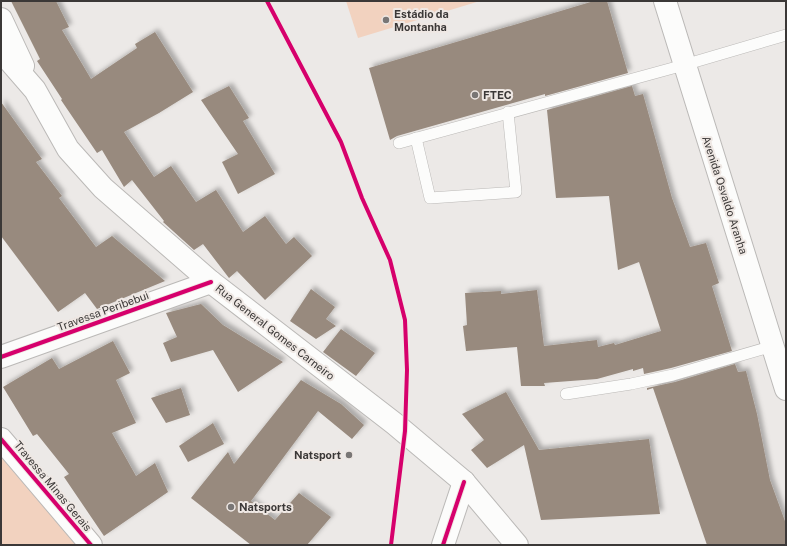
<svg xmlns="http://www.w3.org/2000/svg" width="787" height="546" viewBox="0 0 787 546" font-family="'Public Sans',sans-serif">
<defs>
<filter id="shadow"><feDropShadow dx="3.5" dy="-3.5" stdDeviation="2" flood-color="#0004"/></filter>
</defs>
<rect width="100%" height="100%" fill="#ece9e7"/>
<g fill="#f2d2bf">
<polygon points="346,1 480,1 358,38"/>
<polygon points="1,455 76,545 1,545"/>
</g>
<g fill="#988a7e" filter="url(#shadow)">
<polygon points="11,1 56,1 69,27 62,30 91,79 137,48 135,44 155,32 193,92 159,113 124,132 154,177 171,166 196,202 216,190 243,232 265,216 286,244 294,237 312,256 265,300 237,271 229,278 203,244 194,250 163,222 164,221 132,180 124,187 102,150 97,153 61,100 62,99 37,61 40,59"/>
<polygon points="594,1 607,1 628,73 545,96 545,94 397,136 390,140 369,68"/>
<polygon points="229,86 249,118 243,121 275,174 238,194 222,162 238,154 201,100"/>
<polygon points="632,86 635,96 643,94 672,198 690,247 706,243 719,283 712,286 732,351 671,368 644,374 643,368 633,371 633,369 597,379 544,383 545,386 521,386 517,347 466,351 463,326 467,325 465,293 501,291 501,294 537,290 544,346 597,340 598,347 614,343 615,345 661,331 639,262 618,270 609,196 556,198 547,110"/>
<polygon points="1,102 42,159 36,162 62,196 59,198 96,247 112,236 165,281 97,309 85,293 58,312 1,236"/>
<polygon points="311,289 335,307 326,319 336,326 316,339 290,321"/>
<polygon points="201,304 223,325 283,362 238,392 213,350 171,362 163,343 177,337 166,313"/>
<polygon points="341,329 375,353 356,376 323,352"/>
<polygon points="113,341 130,373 116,380 136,423 112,433 136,476 155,463 168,492 104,536 64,477 69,474 37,434 33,436 3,387 52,358 59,369"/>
<polygon points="735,364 738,372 746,371 757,414 770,480 786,524 786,545 707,545 653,388 647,390 647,388 675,382"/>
<polygon points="301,380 341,404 364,425 352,439 318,411 251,501 275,520 299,493 331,517 307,545 251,545 191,498 228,452 234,464"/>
<polygon points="181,388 190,415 166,423 151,398"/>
<polygon points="506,392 539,450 649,439 660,514 541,520 524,445 487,468 471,450 484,440 462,414"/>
<polygon points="213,423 224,444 188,462 179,446"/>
</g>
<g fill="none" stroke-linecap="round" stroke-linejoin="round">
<g stroke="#bbb9b7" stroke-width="12">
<g id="lane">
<polyline points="416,138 430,198 516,192 508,112"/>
<polyline points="399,143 684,65 786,35"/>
<polyline points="566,394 631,384 673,375 773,346"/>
</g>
</g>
<g stroke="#bbb9b7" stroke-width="24">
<g id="street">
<polyline points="1,357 211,282"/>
<polyline points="1,439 91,545"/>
<polyline points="443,545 464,482"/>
</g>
</g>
<g stroke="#bbb9b7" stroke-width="24">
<g id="secondary">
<polyline points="665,1 786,389"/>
<polyline points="1,19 23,66"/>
<polyline points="1,51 35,90 68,149 103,188 211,282 395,424 464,482 517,545"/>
</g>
</g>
<use href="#lane" stroke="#fcfcfb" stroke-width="11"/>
<use href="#street" stroke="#fcfcfb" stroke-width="22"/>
<use href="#secondary" stroke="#fcfcfb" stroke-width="22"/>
<g stroke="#efe8e4" stroke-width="6">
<g id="cycleway">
<polyline points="267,1 341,142 362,198 390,260 405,320 407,370 405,431 391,545"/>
<polyline points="1,357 211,282"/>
<polyline points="1,439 91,545"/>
<polyline points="443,545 464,482"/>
</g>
</g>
<use href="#cycleway" stroke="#d6006c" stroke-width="4"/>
</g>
<g fill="#797675" stroke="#efe8e4" stroke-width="1.5">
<circle cx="386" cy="20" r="4"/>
<circle cx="475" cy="95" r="4"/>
<circle cx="349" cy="455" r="4"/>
<circle cx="231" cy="507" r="4"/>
</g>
<g text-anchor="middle" stroke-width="4" stroke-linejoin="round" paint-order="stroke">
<g font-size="11" font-weight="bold" fill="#3b3837" stroke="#efe8e4" text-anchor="start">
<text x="394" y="18">Estádio da<tspan x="394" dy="13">Montanha</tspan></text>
<text x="483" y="99">FTEC</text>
<text x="341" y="459" text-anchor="end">Natsport</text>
<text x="239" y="511">Natsports</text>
</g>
<g font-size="11" fill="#3b3837" stroke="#efe8e4">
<text transform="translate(725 195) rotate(72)" y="4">Avenida Osvaldo Aranha</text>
<text transform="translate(103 311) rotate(-20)" y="4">Travessa Peribebui</text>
<text transform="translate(275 332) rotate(38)" y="4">Rua General Gomes Carneiro</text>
<text transform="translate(53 486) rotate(50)" y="4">Travessa Minas Gerais</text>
</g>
</g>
<rect width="787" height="546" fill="none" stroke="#3b3837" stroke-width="4"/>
</svg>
